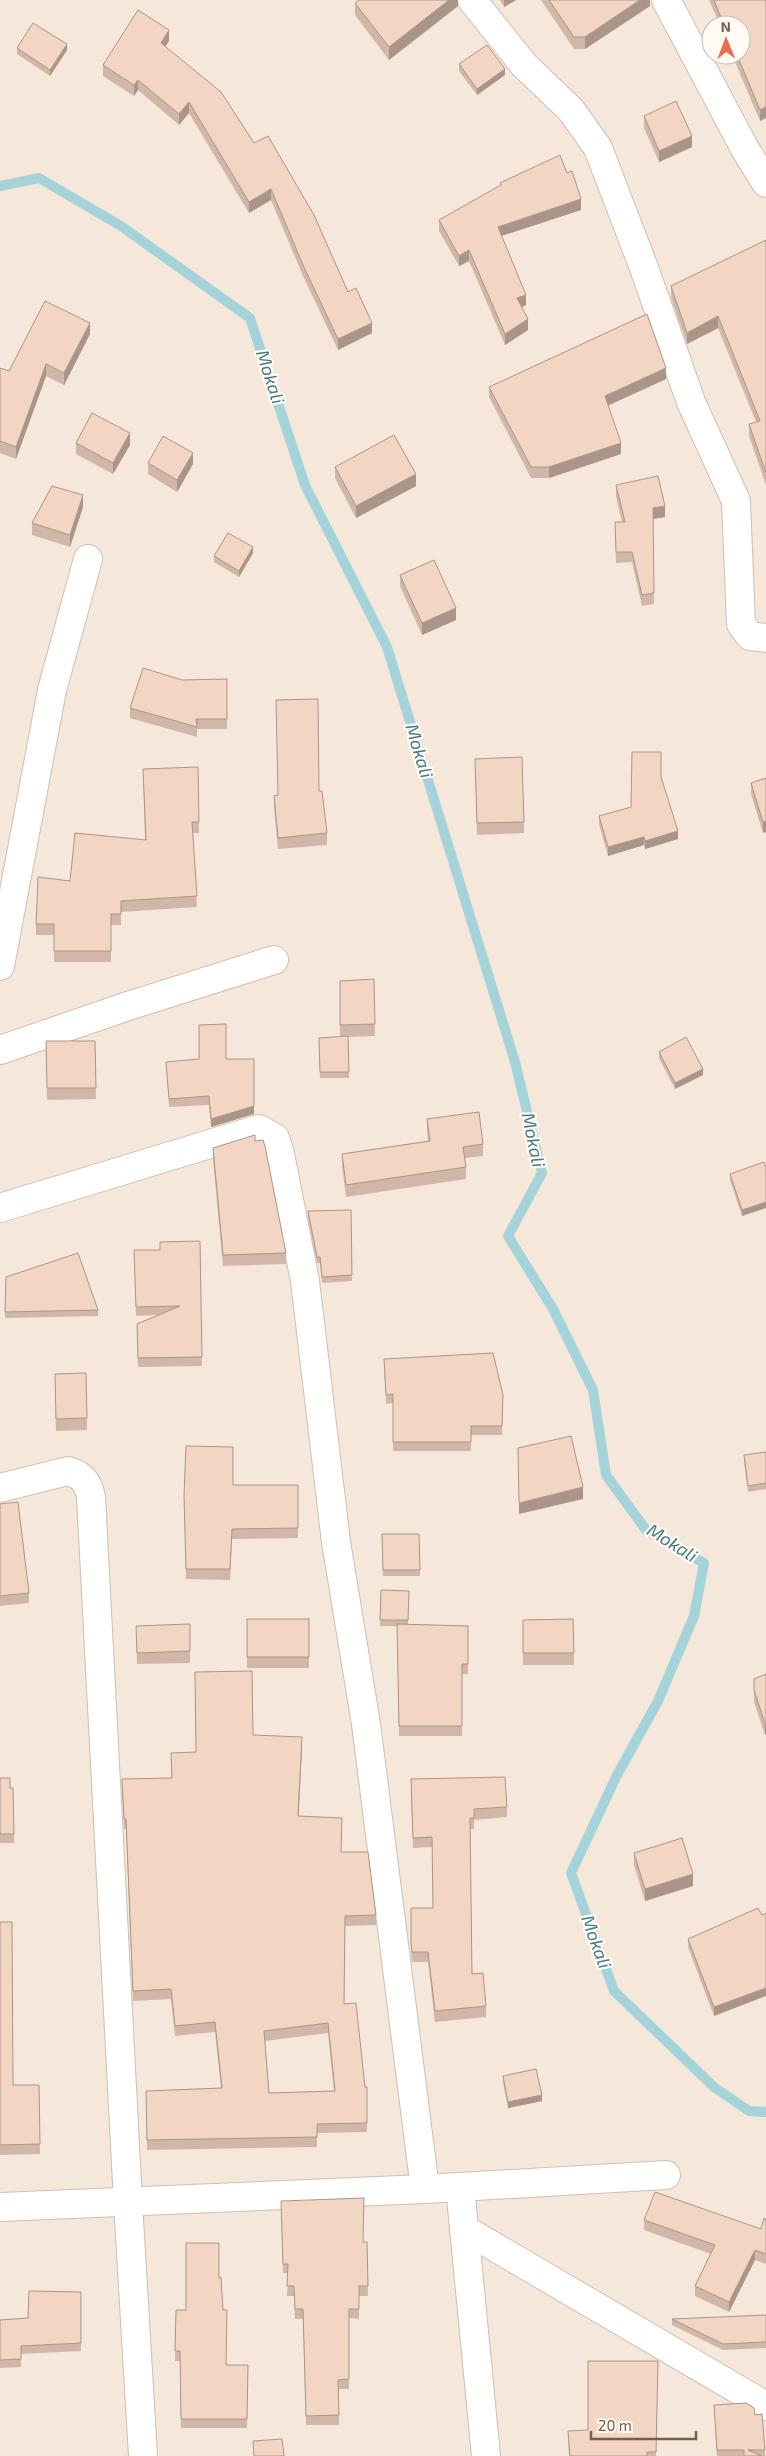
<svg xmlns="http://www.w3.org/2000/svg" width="766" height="2456" viewBox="0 0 766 2456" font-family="'Exo 2',sans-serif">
<rect width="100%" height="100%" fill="#fdf6ec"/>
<path fill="#f5e8da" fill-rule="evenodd" d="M0 0H766V2456H0ZM711 25H741V55H711Z"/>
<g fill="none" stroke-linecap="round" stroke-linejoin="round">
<polyline stroke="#a5d3da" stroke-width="10" points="0,186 39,178 121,226 250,318 305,485 387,647 515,1062 542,1173 508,1236 553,1309 593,1390 606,1475 646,1530 704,1563 694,1616 658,1701 617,1775 571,1873 614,1991 714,2087 749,2111 766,2112"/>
<g stroke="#d1beb0" stroke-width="30">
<g id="minor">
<polyline points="472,0 524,65 571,110 598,148 644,268 691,402 736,501 741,624 750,636 766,638"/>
<polyline points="666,0 745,149 766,183"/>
<polyline points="0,966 52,690 88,559"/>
<polyline points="0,1050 131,1005 274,960"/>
<polyline points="0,1208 259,1129 275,1138 280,1154 305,1281 336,1542 366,1724 425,2189"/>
<path d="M0 1488 68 1471C82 1475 88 1482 91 1497L128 2202 143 2456"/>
<polyline points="460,2187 486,2456"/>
<polyline points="0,2207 425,2189 666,2175"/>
<polyline points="464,2229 766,2406"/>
</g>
</g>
<use href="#minor" stroke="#fff" stroke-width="28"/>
</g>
<g fill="#d1b7a8" fill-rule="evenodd">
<polygon points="458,0 458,6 389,60 355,15 355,3"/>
<polygon points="500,0 516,0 504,7"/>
<polygon points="541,0 650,0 650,6 585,49 574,49"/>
<polygon points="709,0 766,0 766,118 760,121 732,55 741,55 741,25 720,25"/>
<polygon points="169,41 166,46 348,292 372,333 338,350 303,276 271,200 249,213 189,113 179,125 138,90 134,96 103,76 103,65"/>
<polygon points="17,48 67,50 50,76 17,54"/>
<polygon points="459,64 505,75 477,95 459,71"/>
<polygon points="644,116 692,147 659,162 644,128"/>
<polygon points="500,183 581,210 502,236 526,305 522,307 528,330 505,345 469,261 459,266 439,231 439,220 500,186"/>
<polygon points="766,240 766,485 749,436 749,424 756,422 718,328 687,344 671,298 671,286"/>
<polygon points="90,334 64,385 46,376 16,459 0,453 0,368 9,371"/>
<polygon points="666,379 608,405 621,454 549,478 531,478 489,397 489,387"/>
<polygon points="76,443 130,445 113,474 76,454"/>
<polygon points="148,463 193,464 177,492 148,474"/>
<polygon points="335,467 416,486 356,518 335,478"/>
<polygon points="616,485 665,517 653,519 654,604 642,606 632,562 616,563 615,522 622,522 616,496"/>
<polygon points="83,507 70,547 32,535 32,523"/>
<polygon points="253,553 239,577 214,562 214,556"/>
<polygon points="400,575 456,620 422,635 400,586"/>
<polygon points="227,679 227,729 197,729 197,737 130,718 130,708 182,680"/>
<polygon points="475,759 524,822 524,833 477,835"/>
<polygon points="143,769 199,822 199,833 193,833 197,907 121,912 121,925 111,925 111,962 54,962 54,935 36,935 36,924 70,881 145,840"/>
<polygon points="661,778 678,839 645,849 644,845 608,856 599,824 599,816 631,807"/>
<polygon points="766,778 763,833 751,794 751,783"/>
<polygon points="319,791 327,833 327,845 278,849 274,807 274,796"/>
<polygon points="374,979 375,1036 348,1037 349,1078 320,1078 319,1038 340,1037 340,981"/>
<polygon points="46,1041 95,1041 96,1099 47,1100"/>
<polygon points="659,1052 703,1075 675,1089 659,1058"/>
<polygon points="226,1059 254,1114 211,1127 209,1105 169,1107 166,1062"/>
<polygon points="427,1119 483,1144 483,1156 465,1158 466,1167 466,1179 346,1197 342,1166 342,1154 428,1141 427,1131"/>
<polygon points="255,1141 286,1253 286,1264 223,1266 213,1159 213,1148"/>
<polygon points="766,1169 742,1216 730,1180 730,1174"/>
<polygon points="351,1210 352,1281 322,1283 320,1263 317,1263 308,1217 308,1211"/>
<polygon points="200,1241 202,1366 138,1367 137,1324 158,1315 136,1316 134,1250 160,1250"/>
<polygon points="6,1277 98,1310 98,1316 5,1318"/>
<polygon points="384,1359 503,1395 502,1435 471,1435 471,1451 393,1451 393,1403 386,1404"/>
<polygon points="86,1373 87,1430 56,1431 55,1385"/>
<polygon points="766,1452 766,1489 748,1492 744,1461 744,1455"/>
<polygon points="233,1485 298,1485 298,1538 232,1539 230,1580 186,1579 184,1496"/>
<polygon points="0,1504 29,1593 29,1603 0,1606"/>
<polygon points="382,1534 419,1534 420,1576 383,1576"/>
<polygon points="381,1590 409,1591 408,1624 468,1626 468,1674 462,1674 462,1736 399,1736 397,1626 380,1626"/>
<rect x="247" y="1619" width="62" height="49"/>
<polygon points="573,1619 574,1665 523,1665 523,1620"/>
<polygon points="136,1626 190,1651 190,1663 137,1664"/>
<polygon points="766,1674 765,1735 754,1702 754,1679"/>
<path d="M253 1735 302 1747 298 1816 342 1852 376 1915V1925L345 1926 344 2004 365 2087H367V2132L317 2133V2147L147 2150 146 2091 221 2088 215 2032 175 2036 171 1999 133 2001 126 1829H124L122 1779 171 1778 195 1752ZM328 2033 334 2091 269 2093 265 2041Z"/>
<polygon points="0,1778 10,1788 13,1788 14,1843 0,1843"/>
<polygon points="411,1789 507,1807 507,1817 474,1820 474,1829 470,1829 472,1974 486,2006 486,2017 435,2022 428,1962 412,1962 411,1953 411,1908 433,1908 432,1847 413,1848"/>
<polygon points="634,1853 693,1886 645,1901 634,1865"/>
<polygon points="762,1915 714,2016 688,1947 688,1939"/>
<polygon points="0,1922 13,2085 39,2085 40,2154 0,2155"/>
<polygon points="503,2076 542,2101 508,2108 503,2082"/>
<polygon points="281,2211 363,2242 367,2242 368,2296 359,2296 359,2319 349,2318 349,2389 339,2389 339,2425 306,2425 303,2319 295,2319 294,2296 287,2296 288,2273 283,2273"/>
<polygon points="766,2219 766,2264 755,2260 729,2312 695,2296 695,2286 711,2254 644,2230 644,2220 761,2229"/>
<polygon points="81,2292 81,2351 21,2354 21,2367 0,2368 0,2320 28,2318"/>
<polygon points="176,2310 186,2310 227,2365 248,2365 247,2428 181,2428 180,2361 175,2361"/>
<polygon points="766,2315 766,2348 723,2350 672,2325 672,2319"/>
<polygon points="658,2361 656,2456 569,2456 568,2431 588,2430"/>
<polygon points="714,2405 755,2415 765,2450 765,2456 717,2456"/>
</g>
<g fill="#aa9588">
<polygon points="449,0 458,0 458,6 389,60 389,47"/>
<polygon points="504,0 516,0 504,7"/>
<polygon points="640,0 650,0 650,6 585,49 585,37"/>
<polygon points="169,30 169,41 161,53 161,43"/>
<polygon points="67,44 67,50 50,76 50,70"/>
<polygon points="505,69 505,75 477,95 477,89"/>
<polygon points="138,80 138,90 134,96 134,85"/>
<polygon points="189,102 189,113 179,125 179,114"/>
<polygon points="766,107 766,118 760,121 760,110"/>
<polygon points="692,136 692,147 659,162 659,151"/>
<polygon points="271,189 271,200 249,213 249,202"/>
<polygon points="581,199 581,210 498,237 498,227"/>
<polygon points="469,250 469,261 459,266 459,256"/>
<polygon points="526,295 526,305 517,309 517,298"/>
<polygon points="718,316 718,328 687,344 687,333"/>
<polygon points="528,319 528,330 505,345 505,334"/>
<polygon points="90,323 90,334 64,385 64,373"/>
<polygon points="372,323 372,333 338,350 338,339"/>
<polygon points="46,364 46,376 16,459 16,447"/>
<polygon points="666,368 666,379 605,407 605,396"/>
<polygon points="130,433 130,445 113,474 113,463"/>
<polygon points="621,443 621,454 549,478 549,467"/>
<polygon points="193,453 193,464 177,492 177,480"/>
<polygon points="416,474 416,486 356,518 356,506"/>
<polygon points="83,495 83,507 70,547 70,535"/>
<polygon points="665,506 665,517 653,519 653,508"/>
<polygon points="253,547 253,553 239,577 239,571"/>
<polygon points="456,608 456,620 422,635 422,623"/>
<polygon points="766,821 766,832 763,833 763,822"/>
<polygon points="678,831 678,839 645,849 645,841"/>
<polygon points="644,837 644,845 608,856 608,847"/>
<polygon points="703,1069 703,1075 675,1089 675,1083"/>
<polygon points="254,1106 254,1114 211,1127 211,1119"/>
<polygon points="766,1202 766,1208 742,1216 742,1210"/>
<polygon points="583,1487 583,1499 519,1514 519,1503"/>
<polygon points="765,1723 766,1723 766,1734 765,1735"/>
<polygon points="302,1737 302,1747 298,1826 298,1816"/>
<polygon points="693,1874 693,1886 645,1901 645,1889"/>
<polygon points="766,1988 766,1996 714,2016 714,2007"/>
<polygon points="542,2095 542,2101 508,2108 508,2102"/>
<polygon points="755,2250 755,2260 729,2312 729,2302"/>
</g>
<g fill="#f3d5c3" stroke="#aa9588" fill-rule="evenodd">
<polygon points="359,0 449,0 389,47 355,3"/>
<polygon points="549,0 640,0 585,37 574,37"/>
<polygon points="714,0 766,0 766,107 760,110 737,55 741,55 741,25 724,25"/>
<polygon points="138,10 169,30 161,43 221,92 254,143 268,136 314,215 348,292 356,288 372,323 338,339 303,265 271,189 249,202 189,102 179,114 138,80 134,85 103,65"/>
<polygon points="33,23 67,44 50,70 17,48"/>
<polygon points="487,45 505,69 477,89 459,64"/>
<polygon points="676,101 692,136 659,151 644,116"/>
<polygon points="560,155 567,173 572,171 581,199 498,227 526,295 517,298 528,319 505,334 469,250 459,256 439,220 501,185 500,183"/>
<polygon points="766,240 766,473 749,424 760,421 718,316 687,333 671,286"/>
<polygon points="45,301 90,323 64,373 46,364 16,447 0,441 0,368 9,371"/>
<polygon points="647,314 666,368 605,396 621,443 549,467 531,467 489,387"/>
<polygon points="92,413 130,433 113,463 76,443"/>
<polygon points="394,435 416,474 356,506 335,467"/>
<polygon points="163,436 193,453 177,480 148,463"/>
<polygon points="658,476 665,506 653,508 654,593 642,595 632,552 616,552 615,522 625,522 616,485"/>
<polygon points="52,486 83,495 70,535 32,523"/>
<polygon points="228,533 253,547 239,571 214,556"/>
<polygon points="434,560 456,608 422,623 400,575"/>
<polygon points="143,668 182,680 227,679 227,719 196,719 197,727 130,708"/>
<polygon points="318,699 319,791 322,791 327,833 278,838 274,796 278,795 276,700"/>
<polygon points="632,752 661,752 661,777 678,831 645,841 644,837 608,847 599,816 631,807"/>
<polygon points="522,757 524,822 477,823 475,759"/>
<polygon points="198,767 199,822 192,822 197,896 121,901 121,914 111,914 111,951 54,951 54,924 36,924 38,877 70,881 75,833 146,840 143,769"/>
<polygon points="766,778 766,821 763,822 751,783"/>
<polygon points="374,979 375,1024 340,1025 340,981"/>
<polygon points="226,1024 226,1059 254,1059 254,1106 211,1119 209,1096 169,1099 166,1062 199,1059 199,1025"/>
<polygon points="348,1036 349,1072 320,1072 319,1038"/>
<polygon points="686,1037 703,1069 675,1083 659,1052"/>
<polygon points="46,1041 95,1041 96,1088 47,1088"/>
<polygon points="479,1112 483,1144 463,1147 466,1167 346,1185 342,1154 430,1141 427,1119"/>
<polygon points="255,1135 255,1141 263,1140 265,1146 286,1253 223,1255 213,1148"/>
<polygon points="764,1162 766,1169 766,1202 742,1210 730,1174"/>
<polygon points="351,1210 352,1275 322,1277 320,1257 317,1257 308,1211"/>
<polygon points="200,1241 202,1357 138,1358 137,1324 180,1306 136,1307 134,1250 160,1250 160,1242"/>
<polygon points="78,1253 98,1310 5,1312 6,1277"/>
<polygon points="493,1353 503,1395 502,1426 471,1426 471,1442 393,1442 393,1394 386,1395 384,1359"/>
<polygon points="86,1373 87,1418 56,1419 55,1374"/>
<polygon points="571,1436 583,1487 519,1503 518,1448"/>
<polygon points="186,1446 233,1447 233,1485 298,1485 298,1528 232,1529 230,1569 186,1569 184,1496"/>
<polygon points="766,1452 766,1483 748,1486 744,1455"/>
<polygon points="18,1502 29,1593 0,1596 0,1504"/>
<polygon points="382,1534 419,1534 420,1570 383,1570"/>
<polygon points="381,1590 409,1591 408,1620 380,1620"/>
<rect x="247" y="1619" width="62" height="38"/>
<polygon points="573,1619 574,1653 523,1653 523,1620"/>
<polygon points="190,1624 190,1651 137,1653 136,1626"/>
<polygon points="397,1624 468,1626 468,1664 462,1664 462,1726 399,1726"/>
<path d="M252 1671 253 1735 302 1737 298 1816 342 1818 341 1852H368L376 1915 345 1916 344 2004 356 2003 365 2087H367V2123L317 2124V2137L147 2140 146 2091 222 2088 215 2022 175 2026 171 1989 133 1991 126 1819H124L122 1779 172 1778 171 1753 196 1752 195 1672ZM328 2023 335 2091 269 2093 264 2031Z"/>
<polygon points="766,1674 766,1723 765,1723 754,1690 754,1679"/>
<polygon points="505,1777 507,1807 474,1809 474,1818 470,1818 472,1974 483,1973 486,2006 435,2011 428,1952 412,1952 411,1943 411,1908 433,1908 432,1837 413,1838 411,1779"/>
<polygon points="0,1778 10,1778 10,1788 13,1788 14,1834 0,1834"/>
<polygon points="682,1838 693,1874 645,1889 634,1853"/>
<polygon points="758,1908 762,1915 766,1913 766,1988 714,2007 688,1939"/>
<polygon points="0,1922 12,1922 13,2085 39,2085 40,2144 0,2145"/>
<polygon points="536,2069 542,2095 508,2102 503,2076"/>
<polygon points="655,2192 761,2229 764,2218 766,2219 766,2254 755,2250 729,2302 695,2286 715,2245 644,2220"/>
<polygon points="364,2198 363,2242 367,2242 368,2286 359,2286 359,2309 349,2309 349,2379 338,2380 339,2415 306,2416 303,2309 295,2309 294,2286 287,2286 288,2264 283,2264 281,2201"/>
<polygon points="186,2243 219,2243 219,2278 221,2277 223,2310 227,2310 226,2365 248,2365 247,2419 181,2419 180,2351 175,2351 176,2310 186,2310"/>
<polygon points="29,2291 81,2292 81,2343 21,2346 21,2359 0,2360 0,2320 28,2318"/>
<polygon points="766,2315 766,2342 723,2344 672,2319"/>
<polygon points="588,2361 658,2361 656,2452 647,2452 647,2456 570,2456 568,2431 588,2430"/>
<polygon points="746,2403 754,2408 755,2415 762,2414 765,2450 748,2450 761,2456 744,2456 744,2450 717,2450 714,2405"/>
<polygon points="282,2439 284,2456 254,2456 253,2441"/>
</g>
<g text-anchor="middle" stroke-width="4.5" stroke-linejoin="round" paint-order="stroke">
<g font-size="18" font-style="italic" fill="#437c86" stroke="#fffaf3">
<text transform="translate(270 377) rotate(72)" y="6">Mokali</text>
<text transform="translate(419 751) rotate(73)" y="6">Mokali</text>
<text transform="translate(533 1140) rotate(78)" y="6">Mokali</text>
<text transform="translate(672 1543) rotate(32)" y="6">Mokali</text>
<text transform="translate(596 1942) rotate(70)" y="6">Mokali</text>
</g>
</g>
<g transform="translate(726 40) rotate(359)"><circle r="24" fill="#fffaf3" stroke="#cabbb1"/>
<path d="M0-4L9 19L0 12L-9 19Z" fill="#e76f51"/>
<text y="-8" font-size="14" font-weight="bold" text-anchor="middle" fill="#7a5c4d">N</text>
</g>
<path d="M591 2431v8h105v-8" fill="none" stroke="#7a5c4d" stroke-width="2.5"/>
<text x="598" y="2431" font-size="15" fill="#7a5c4d" stroke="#fffaf3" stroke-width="4" paint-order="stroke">20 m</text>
</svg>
